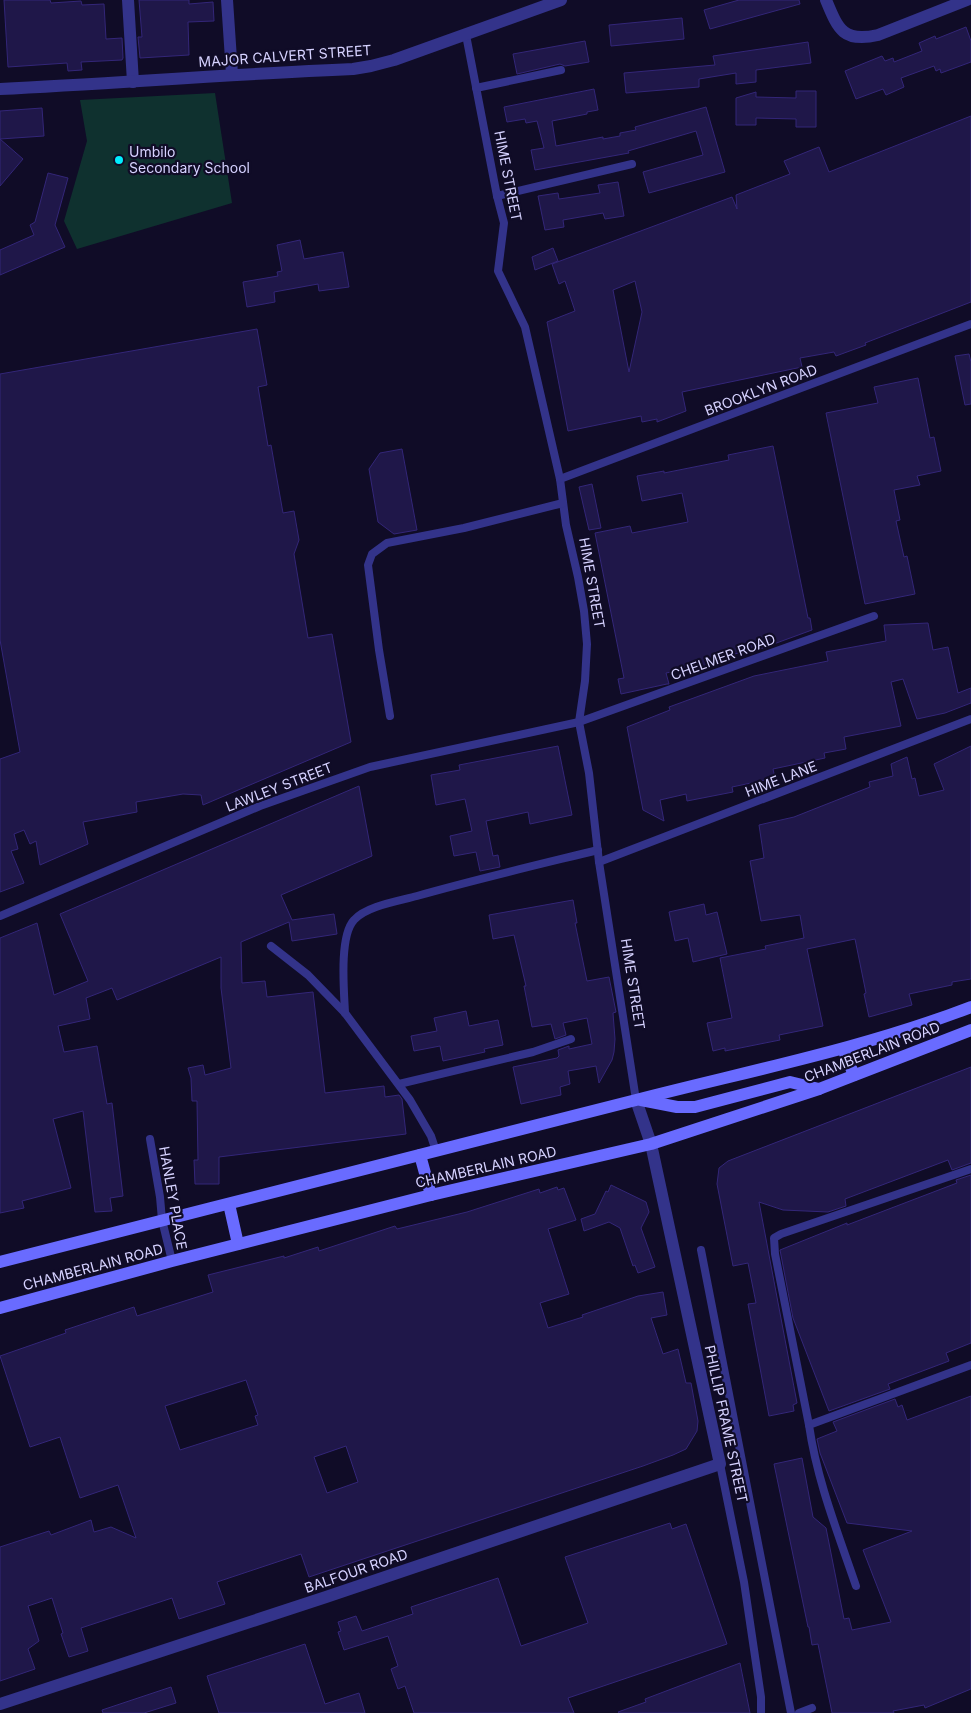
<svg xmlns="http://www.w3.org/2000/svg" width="971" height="1713" viewBox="0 0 971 1713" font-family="Inter,sans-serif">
<rect width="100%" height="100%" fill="#100c27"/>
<polygon fill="#0f312f" points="215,93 232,203 77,249 64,221 87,141 80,100"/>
<g fill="#1f1749" stroke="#332678" fill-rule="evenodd">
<polygon points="4,0 50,0 51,3 81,1 82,5 104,4 106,39 122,38 123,58 122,60 81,62 82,70 68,71 67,63 8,67"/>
<polygon points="139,0 189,0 189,4 213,2 214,21 188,22 189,55 140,58 138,37 142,37"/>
<polygon points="739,0 799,0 800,4 710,29 704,10"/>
<polygon points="682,18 684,39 611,46 609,25"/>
<polygon points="966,27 971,41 971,62 941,73 940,69 936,71 934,66 901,78 904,87 886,95 883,89 856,99 845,71 882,56 885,61 893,58 894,62 922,51 919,43 935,36 936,39"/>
<polygon points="585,41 589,62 565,66 560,64 517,74 513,54"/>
<polygon points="808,42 811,63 756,70 756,82 736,84 736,73 699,79 699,87 626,93 624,73 715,65 713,56"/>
<polygon points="594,89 598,110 587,112 587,114 552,121 556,146 603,137 603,139 620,136 620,133 636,130 635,127 706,107 725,172 649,193 643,172 703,155 696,131 628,151 629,153 535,170 531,150 544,148 537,121 526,123 525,119 507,122 504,107"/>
<polygon points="796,91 816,91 816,127 796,127 796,119 756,118 756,125 736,125 736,98 756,92 756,97 796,98"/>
<polygon points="42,108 44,136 0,139 0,111"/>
<path d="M971 116V302L865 343 866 345 836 356 834 352 800 358 802 367 682 392 686 411 657 422V419L642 422 641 416 568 431 547 322 575 311 565 281 559 284 552 264 732 197 737 209 736 195 790 174 784 161 819 147 829 172ZM635 281 642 312 629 372 613 290Z"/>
<polygon points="0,139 23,159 0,186"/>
<polygon points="48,173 68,178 55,225 65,247 0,275 0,250 34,235 30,225 35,222"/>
<polygon points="618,182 624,216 605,219 603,213 563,220 564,227 545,230 538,196 558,193 559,199 600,193 598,185"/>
<polygon points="300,240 304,259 343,252 349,287 319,291 318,284 274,292 275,302 247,307 243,282 278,276 277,272 282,271 277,245"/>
<polygon points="553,248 558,261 535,270 532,257"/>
<polygon points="257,329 267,385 258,387 268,446 271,445 283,513 294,511 299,540 294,554 308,638 332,634 351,742 203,805 201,795 183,794 136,802 137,812 83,822 88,844 40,865 36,841 30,844 24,830 14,834 18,849 11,851 24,883 0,892 0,759 20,752 0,640 0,374"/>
<polygon points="969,354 971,362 971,404 965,405 955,356"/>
<polygon points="918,378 930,438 934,437 941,471 917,476 920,485 894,490 900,520 896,521 904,557 907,556 915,594 865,604 826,413 878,403 874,387"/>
<polygon points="773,446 808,618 810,618 812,630 760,649 713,658 714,664 666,673 669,684 667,684 621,694 618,679 624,678 595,533 630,526 632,533 688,522 682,493 642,501 637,476 664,471 664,473 729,460 728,455"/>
<polygon points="402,449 417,530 394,534 378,522 369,469 380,453"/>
<polygon points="592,484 601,528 589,530 579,487"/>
<polygon points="928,623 933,650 948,647 958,693 971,688 971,703 945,713 917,719 903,679 891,682 901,726 844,737 846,749 824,753 825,758 773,769 775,778 732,787 733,792 687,801 686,794 660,800 664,821 643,810 627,727 670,710 669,707 754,676 828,661 826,652 886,641 884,625"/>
<polygon points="558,746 572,815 530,824 528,812 486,821 493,856 498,855 500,867 480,871 476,852 454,856 450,836 472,831 465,799 436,805 431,775 460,770 459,765"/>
<polygon points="971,746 971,979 952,982 952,985 909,994 912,1005 869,1017 864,994 866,993 855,939 807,949 823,1026 779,1035 780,1040 725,1051 725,1048 713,1051 707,1023 732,1018 720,958 766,949 765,946 804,938 800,915 761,921 750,861 764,858 759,825 794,817 870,787 869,782 893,776 891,764 907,757 912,779 915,778 919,796 944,790 934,764"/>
<polygon points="359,786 372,856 281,895 292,920 334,914 337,934 292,941 289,922 241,942 242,983 265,981 267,997 313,992 325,1093 384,1086 385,1097 399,1095 402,1099 406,1134 219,1157 219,1184 195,1184 194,1160 198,1160 197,1101 192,1101 191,1078 188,1068 203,1065 205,1075 231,1068 221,988 221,957 117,1000 112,988 86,998 90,1019 58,1026 64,1052 97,1046 107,1104 112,1103 123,1196 110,1198 112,1211 95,1212 83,1111 53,1119 71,1188 22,1201 24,1208 0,1213 0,938 37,923 54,995 83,983 88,981 60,914"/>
<polygon points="573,900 577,923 575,923 587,981 609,977 616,1012 613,1013 615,1039 614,1052 612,1060 599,1083 596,1066 568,1071 570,1084 560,1087 561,1095 521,1104 513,1067 557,1058 559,1056 558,1050 569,1046 569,1049 592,1044 587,1018 563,1023 566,1035 555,1039 551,1024 532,1027 524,986 526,986 514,935 493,939 489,915"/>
<polygon points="704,904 706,915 717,912 727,954 693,962 688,938 675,941 669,912"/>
<polygon points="466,1011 469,1026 498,1020 503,1045 484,1049 485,1052 443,1061 440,1046 414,1051 411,1036 437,1031 434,1018"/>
<polygon points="971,1067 971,1163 952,1170 948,1160 845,1199 846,1206 828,1212 783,1210 759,1202 797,1403 793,1405 794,1411 769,1416 748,1304 756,1303 748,1263 733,1266 717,1184 719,1168 728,1161"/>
<polygon points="971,1175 971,1343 946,1353 949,1361 888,1384 890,1389 829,1411 793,1318 780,1250 847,1223 847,1225 957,1183 956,1180"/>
<polygon points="611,1185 646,1202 649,1212 641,1228 655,1267 638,1273 635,1265 633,1266 620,1228 609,1222 584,1231 581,1219 595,1214 606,1191 608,1192"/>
<path d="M557 1187 558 1190 564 1188 576 1220 548 1229 569 1294 540 1303 548 1328 583 1317 582 1315 638 1296 663 1292 667 1315 651 1318 663 1354 678 1349 686 1383H691L698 1421 697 1431 686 1449 673 1455 643 1466 309 1577 301 1554 217 1582 225 1604 179 1619 172 1598 81 1628 88 1651 69 1657 61 1634 63 1633 52 1598 28 1606 39 1641 28 1649 35 1669 0 1681V1547L49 1531 51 1535 91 1520 94 1532 111 1527 136 1538 118 1485 80 1498 60 1437 30 1447 0 1356 66 1333 65 1330 134 1307 137 1316 213 1292 208 1275 284 1256V1258L318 1247 319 1251 395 1226 397 1229 467 1212 539 1189 540 1193ZM246 1380 258 1415 255 1416 258 1425 180 1450 165 1406ZM346 1446 358 1482 327 1493 314 1457Z"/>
<polygon points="971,1396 971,1689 925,1708 924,1705 893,1711 894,1713 832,1713 818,1644 812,1645 809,1627 808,1627 774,1464 802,1458 813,1517 826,1528 844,1619 849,1618 852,1630 891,1622 863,1550 912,1531 847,1523 820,1453 817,1439 837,1431 833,1422 895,1399 898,1407 902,1405 907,1420"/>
<polygon points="670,1523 672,1529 686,1524 727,1644 568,1698 574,1713 414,1713 405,1686 398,1689 391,1669 398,1666 388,1636 344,1650 338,1632 341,1631 338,1622 356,1616 362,1631 413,1614 411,1607 498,1578 521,1646 588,1623 565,1557"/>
<polygon points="305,1644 325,1704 359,1693 365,1713 219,1713 207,1676"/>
<polygon points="740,1663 750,1713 619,1713 618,1712 646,1702 645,1699"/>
<polygon points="171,1687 176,1703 144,1713 103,1713 102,1710"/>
</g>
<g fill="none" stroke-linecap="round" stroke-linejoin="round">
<g stroke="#33338a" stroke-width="8">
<polyline points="466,35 497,196 504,223 498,271 525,327 560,479 566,525 578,577 584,611 587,644 585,681 579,722 589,773 599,862 636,1100"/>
<polyline points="476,88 561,70"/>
<polyline points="497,196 632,164"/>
<polyline points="560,479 971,324"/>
<polyline points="390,716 379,650 368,565 372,554 387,543 464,528 563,503"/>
<polyline points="599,862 971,719"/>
<polyline points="0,916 260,806 370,767 579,722 874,616"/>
<polyline points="271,946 308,975 345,1013 410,1100 431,1136 436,1151"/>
<path d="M345 1013C344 991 339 936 354 920 366 906 399 901 417 896 477 879 537 865 598 850"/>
<polyline points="399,1084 533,1052 571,1039"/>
<polyline points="150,1139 160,1197 162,1220 172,1261"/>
<polyline points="701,1250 791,1713"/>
<polyline points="809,1425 775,1254 774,1238 781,1234 971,1169"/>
<polyline points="720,1464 744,1582 761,1697 761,1713"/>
<path d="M856 1586C838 1533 817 1481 809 1425L971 1365"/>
<polyline points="799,1713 812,1708"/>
</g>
<g stroke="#33338a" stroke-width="12">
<polyline points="128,0 133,82"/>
<polyline points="227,0 232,74"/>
<path d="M826 0C838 29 843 43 878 35L967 0"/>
<path d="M0 89C118 83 235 74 353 69L371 66 394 60 561 0"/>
<polyline points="0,1704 326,1597 720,1464 651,1144 636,1100"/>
</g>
<g stroke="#696bff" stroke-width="12">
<polyline points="843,1049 854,1075"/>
<polyline points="641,1100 677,1107 695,1107 790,1082 819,1089"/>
<polyline points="420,1155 431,1195"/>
<polyline points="229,1204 238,1244"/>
<path d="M0 1262C212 1208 424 1153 636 1100 748 1071 862 1049 971 1007"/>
<polyline points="0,1308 172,1261 431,1195 651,1144 819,1089 971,1030"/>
</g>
</g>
<circle fill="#00edfd" stroke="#100c27" stroke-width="2" cx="119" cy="160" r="5"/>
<g text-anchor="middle" stroke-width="4.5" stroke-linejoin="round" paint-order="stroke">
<g font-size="14" fill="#d6d2ff" stroke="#100c27">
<text transform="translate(285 56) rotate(-4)" y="5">MAJOR CALVERT STREET</text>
<text transform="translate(508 176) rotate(79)" y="5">HIME STREET</text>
<text transform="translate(761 390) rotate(-21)" y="5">BROOKLYN ROAD</text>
<text transform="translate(592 583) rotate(80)" y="5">HIME STREET</text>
<text transform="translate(723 657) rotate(-20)" y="5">CHELMER ROAD</text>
<text transform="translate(781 779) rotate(-21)" y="5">HIME LANE</text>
<text transform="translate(279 787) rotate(-21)" y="5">LAWLEY STREET</text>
<text transform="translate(633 984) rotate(81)" y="5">HIME STREET</text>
<text transform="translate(872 1052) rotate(-21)" y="5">CHAMBERLAIN ROAD</text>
<text transform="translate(486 1167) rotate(-13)" y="5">CHAMBERLAIN ROAD</text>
<text transform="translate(173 1198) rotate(80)" y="5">HANLEY PLACE</text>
<text transform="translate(93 1267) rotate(-15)" y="5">CHAMBERLAIN ROAD</text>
<text transform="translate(726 1424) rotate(78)" y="5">PHILLIP FRAME STREET</text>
<text transform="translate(356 1571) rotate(-19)" y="5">BALFOUR ROAD</text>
</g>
<g font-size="14" fill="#d6d2ff" stroke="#100c27" text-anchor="start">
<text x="129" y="157">Umbilo<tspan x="129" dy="16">Secondary School</tspan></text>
</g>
</g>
</svg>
